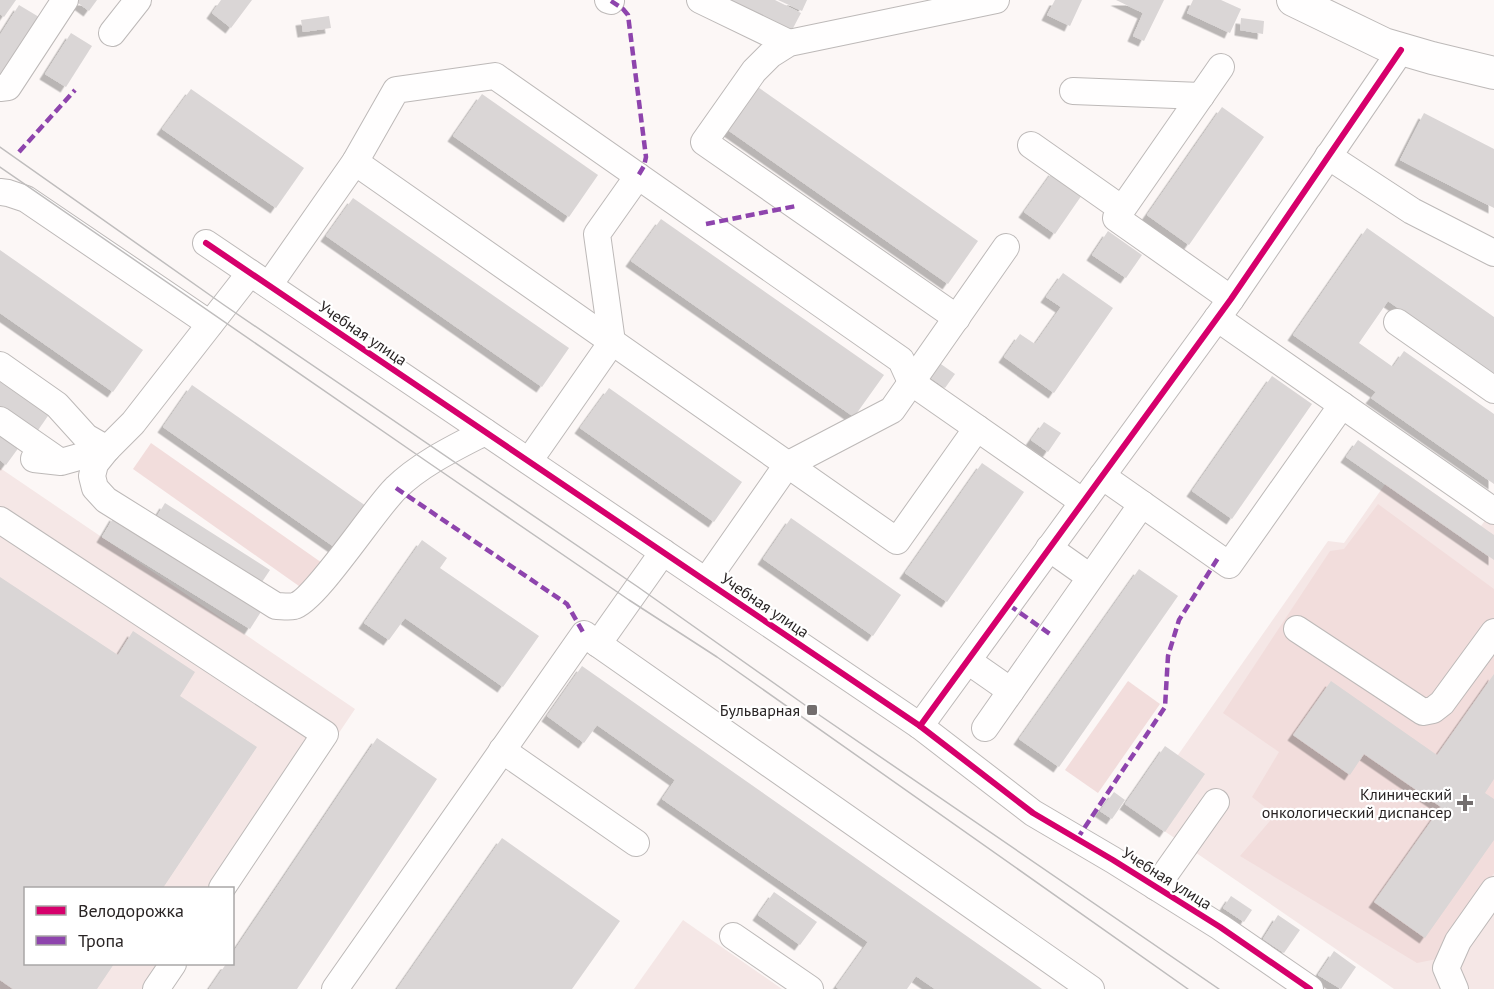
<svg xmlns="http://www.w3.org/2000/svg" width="1494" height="989" viewBox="0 0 1494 989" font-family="'PT Sans',sans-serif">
<defs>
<filter id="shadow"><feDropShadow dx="-5.5" dy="5.5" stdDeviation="0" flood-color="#0004"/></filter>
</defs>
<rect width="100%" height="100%" fill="#fcf7f6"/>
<g fill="#f5e7e6">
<polygon points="1397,467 1481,526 1494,508 1494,989 1394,989 1125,804 1178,755 1328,541 1344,543"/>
<polygon points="0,468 355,709 233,891 232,888 26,888 26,964 184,964 167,989 0,989"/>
<polygon points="683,920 782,989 634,989"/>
</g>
<g fill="#f2dddc">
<polygon points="151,443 325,565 306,591 133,469"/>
<polygon points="1378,504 1494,589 1494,873 1437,959 1417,963 1240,856 1275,815 1252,797 1279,752 1223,713 1330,551 1344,549"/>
<polygon points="1128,681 1160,704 1098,793 1065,770"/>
</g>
<g fill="#dad6d6" filter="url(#shadow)">
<polygon points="0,0 16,0 4,17 0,14"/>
<polygon points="74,0 97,0 89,11"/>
<polygon points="221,0 252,0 231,28 212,13"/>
<polygon points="725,0 775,0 801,13 791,32"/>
<polygon points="778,0 807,0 802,11"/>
<polygon points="1055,0 1082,0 1070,26 1047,15"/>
<polygon points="1116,0 1164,0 1144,41 1133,36 1143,13"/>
<polygon points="1193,0 1221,0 1241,9 1230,33 1187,13"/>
<polygon points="19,5 39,17 3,75 0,73 0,35"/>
<polygon points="329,16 331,28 303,32 301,20"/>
<polygon points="1241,18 1264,21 1263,34 1240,30"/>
<polygon points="71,33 92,46 66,87 45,74"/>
<polygon points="755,85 978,241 948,284 725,128"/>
<polygon points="191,89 304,168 276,208 162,129"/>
<polygon points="482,94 598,175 569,217 453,136"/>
<polygon points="1222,107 1264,137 1189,245 1147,215"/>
<polygon points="1424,113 1494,149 1494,208 1400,160"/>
<polygon points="1054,170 1084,192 1055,234 1024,212"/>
<polygon points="353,198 569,348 542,387 326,236"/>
<polygon points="661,219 884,375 854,417 631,261"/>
<polygon points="1367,228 1494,317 1494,375 1388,301 1359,343 1393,367 1404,351 1494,414 1494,484 1371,398 1376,392 1293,335"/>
<polygon points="1108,231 1142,255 1126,278 1092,255"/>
<polygon points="0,250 143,350 113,392 0,313"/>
<polygon points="1063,273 1113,308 1054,393 1004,357 1020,334 1035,344 1061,307 1046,297"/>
<polygon points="938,362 955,374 945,388 928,376"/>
<polygon points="1272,376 1312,404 1232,519 1192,491"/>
<polygon points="0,378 50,413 34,436 0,413"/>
<polygon points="192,385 366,506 337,549 163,427"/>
<polygon points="609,388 742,482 714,522 580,428"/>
<polygon points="1044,422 1061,433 1048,452 1031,440"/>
<polygon points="0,428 22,443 6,465 0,460"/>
<polygon points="1358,440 1494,535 1494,560 1346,457"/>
<polygon points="982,463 1024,492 947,602 905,573"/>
<polygon points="165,503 270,570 258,588 154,521"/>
<polygon points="115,515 264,607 250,629 102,537"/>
<polygon points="791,518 901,595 873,636 763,559"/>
<polygon points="422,540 447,558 440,568 539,636 503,687 405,618 389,640 364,623"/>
<polygon points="1139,569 1178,596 1059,767 1019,739"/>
<polygon points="0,577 118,655 133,631 195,672 180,696 257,747 163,888 26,888 26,964 114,964 97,989 13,989 0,980"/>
<polygon points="582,666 736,774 1042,989 935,989 916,976 907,989 839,989 836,987 868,942 662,799 675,780 597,725 584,743 547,716"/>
<polygon points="1494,674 1494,779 1485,793 1494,799 1494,840 1425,938 1374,902 1441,807 1364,754 1350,775 1293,735 1331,681 1437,755"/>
<polygon points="377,738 437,779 297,989 209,989 226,964 232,964 232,954"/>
<polygon points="1165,746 1205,774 1165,832 1125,804"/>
<polygon points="1114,792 1125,800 1112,819 1100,811"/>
<polygon points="502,838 620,921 572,989 397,989"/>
<polygon points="774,892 817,922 800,945 758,915"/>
<polygon points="1231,896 1252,910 1244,922 1223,908"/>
<polygon points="1278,915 1300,930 1284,953 1263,939"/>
<polygon points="1334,951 1356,967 1341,989 1318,975"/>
</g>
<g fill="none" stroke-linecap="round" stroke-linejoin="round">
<g stroke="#bdb9b8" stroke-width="28">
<g id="minor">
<polyline points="608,0 611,1"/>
<polyline points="700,0 789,43"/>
<polyline points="112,33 138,0"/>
<polyline points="1221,67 1116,218 1231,299"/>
<polyline points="0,88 8,87 65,0"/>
<polyline points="1073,91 1201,96"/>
<polyline points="1031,145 1122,209"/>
<polyline points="1328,156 1412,211 1494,253"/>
<polyline points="355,162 897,541 977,428"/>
<polyline points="0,192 8,193 26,199 210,324"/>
<polyline points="206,243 920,726 1033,813 1113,860 1220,927 1310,989"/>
<path d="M250 273 133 423 107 449 95 464 92 476 95 488 106 500 276 606C281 606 289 607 294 606 315 601 375 508 396 488 420 464 456 447 485 432"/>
<polyline points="269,285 355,162 396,90 495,76 901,360 911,382 1083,502"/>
<polyline points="957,318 704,142 754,71 770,55 789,43 996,0"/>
<polyline points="1217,318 1494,511"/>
<polyline points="1397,322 1494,390"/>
<polyline points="0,365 57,405 86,437 107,449"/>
<polyline points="0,420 59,461"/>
<polyline points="34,459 61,462 107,449"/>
<polyline points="529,461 612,342 597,234 638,176"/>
<polyline points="1102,476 1229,565 1342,405"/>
<polyline points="0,520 325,734 222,888"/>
<polyline points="1049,548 1090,577"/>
<polyline points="706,581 787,465 892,410 1006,247"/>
<polyline points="1297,629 1423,712 1433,710 1442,703 1494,632"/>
<polyline points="598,644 663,552"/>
<polyline points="968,661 1011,691"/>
<polyline points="920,726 1231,299 1401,50"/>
<polyline points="985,728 1142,504"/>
<polyline points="502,750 636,843"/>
<polyline points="1156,887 1216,802"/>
<polyline points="733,936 810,989"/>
<polyline points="156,989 173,964"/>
<polyline points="335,989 584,634 1091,989"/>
<polyline points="1455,989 1446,968 1458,941 1494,890"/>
</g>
</g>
<g stroke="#bdb9b8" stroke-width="34">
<polyline id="major" points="1293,0 1384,44 1432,58 1494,73"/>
</g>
<use href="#minor" stroke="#fffefe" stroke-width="26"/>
<use href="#major" stroke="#fffefe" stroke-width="32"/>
<g stroke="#bfbdbd" stroke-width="1.5">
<polyline points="0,147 224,305 638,587 812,710 1219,989"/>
<polyline points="0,167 429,463 629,600 717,657 1188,989"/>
</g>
<g stroke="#8e44ad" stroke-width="4.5" stroke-dasharray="9 4.5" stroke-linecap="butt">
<polyline points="611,1 623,9 628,15 646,157 644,166 638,176"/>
<polyline points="19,152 75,90"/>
<polyline points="706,224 796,206"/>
<polyline points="396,488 567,604 584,634"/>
<polyline points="1009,605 1050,634"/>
<polyline points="1077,839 1165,707 1168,656 1179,620 1218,558"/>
</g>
<g stroke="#fff" stroke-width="10">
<g id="cycleway">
<polyline points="206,243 920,726 1033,813 1113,860 1220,927 1310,989"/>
<polyline points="920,726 1231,299 1401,50"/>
</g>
</g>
<use href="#cycleway" stroke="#d6006c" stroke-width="6"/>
</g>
<g fill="#736e6e" stroke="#fff" stroke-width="2">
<rect x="806" y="704" width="12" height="12" rx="3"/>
<path d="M1462 794h6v6h6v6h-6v6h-6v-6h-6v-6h6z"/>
</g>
<g text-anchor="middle" stroke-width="4.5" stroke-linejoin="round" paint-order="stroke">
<g font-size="16" fill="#292424" stroke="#fff">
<text transform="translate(363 333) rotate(34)" y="6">Учебная улица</text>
<text transform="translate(765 605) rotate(34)" y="6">Учебная улица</text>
<text transform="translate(1167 878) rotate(32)" y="6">Учебная улица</text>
</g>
<g font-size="16" fill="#292424" stroke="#fff" text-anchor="end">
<text x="800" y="716">Бульварная</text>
<text x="1452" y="800">Клинический<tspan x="1452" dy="18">онкологический диспансер</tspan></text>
</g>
</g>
<rect x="24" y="887" width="210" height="78" fill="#ffffff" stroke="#a9a7a7" stroke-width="1.5"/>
<rect x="36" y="906" width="30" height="9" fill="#d6006c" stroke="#a9a7a7" stroke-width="1.5"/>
<text x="78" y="917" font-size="18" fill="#292424">Велодорожка</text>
<rect x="36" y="936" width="30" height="9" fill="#8e44ad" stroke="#a9a7a7" stroke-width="1.5"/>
<text x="78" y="947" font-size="18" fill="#292424">Тропа</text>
</svg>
